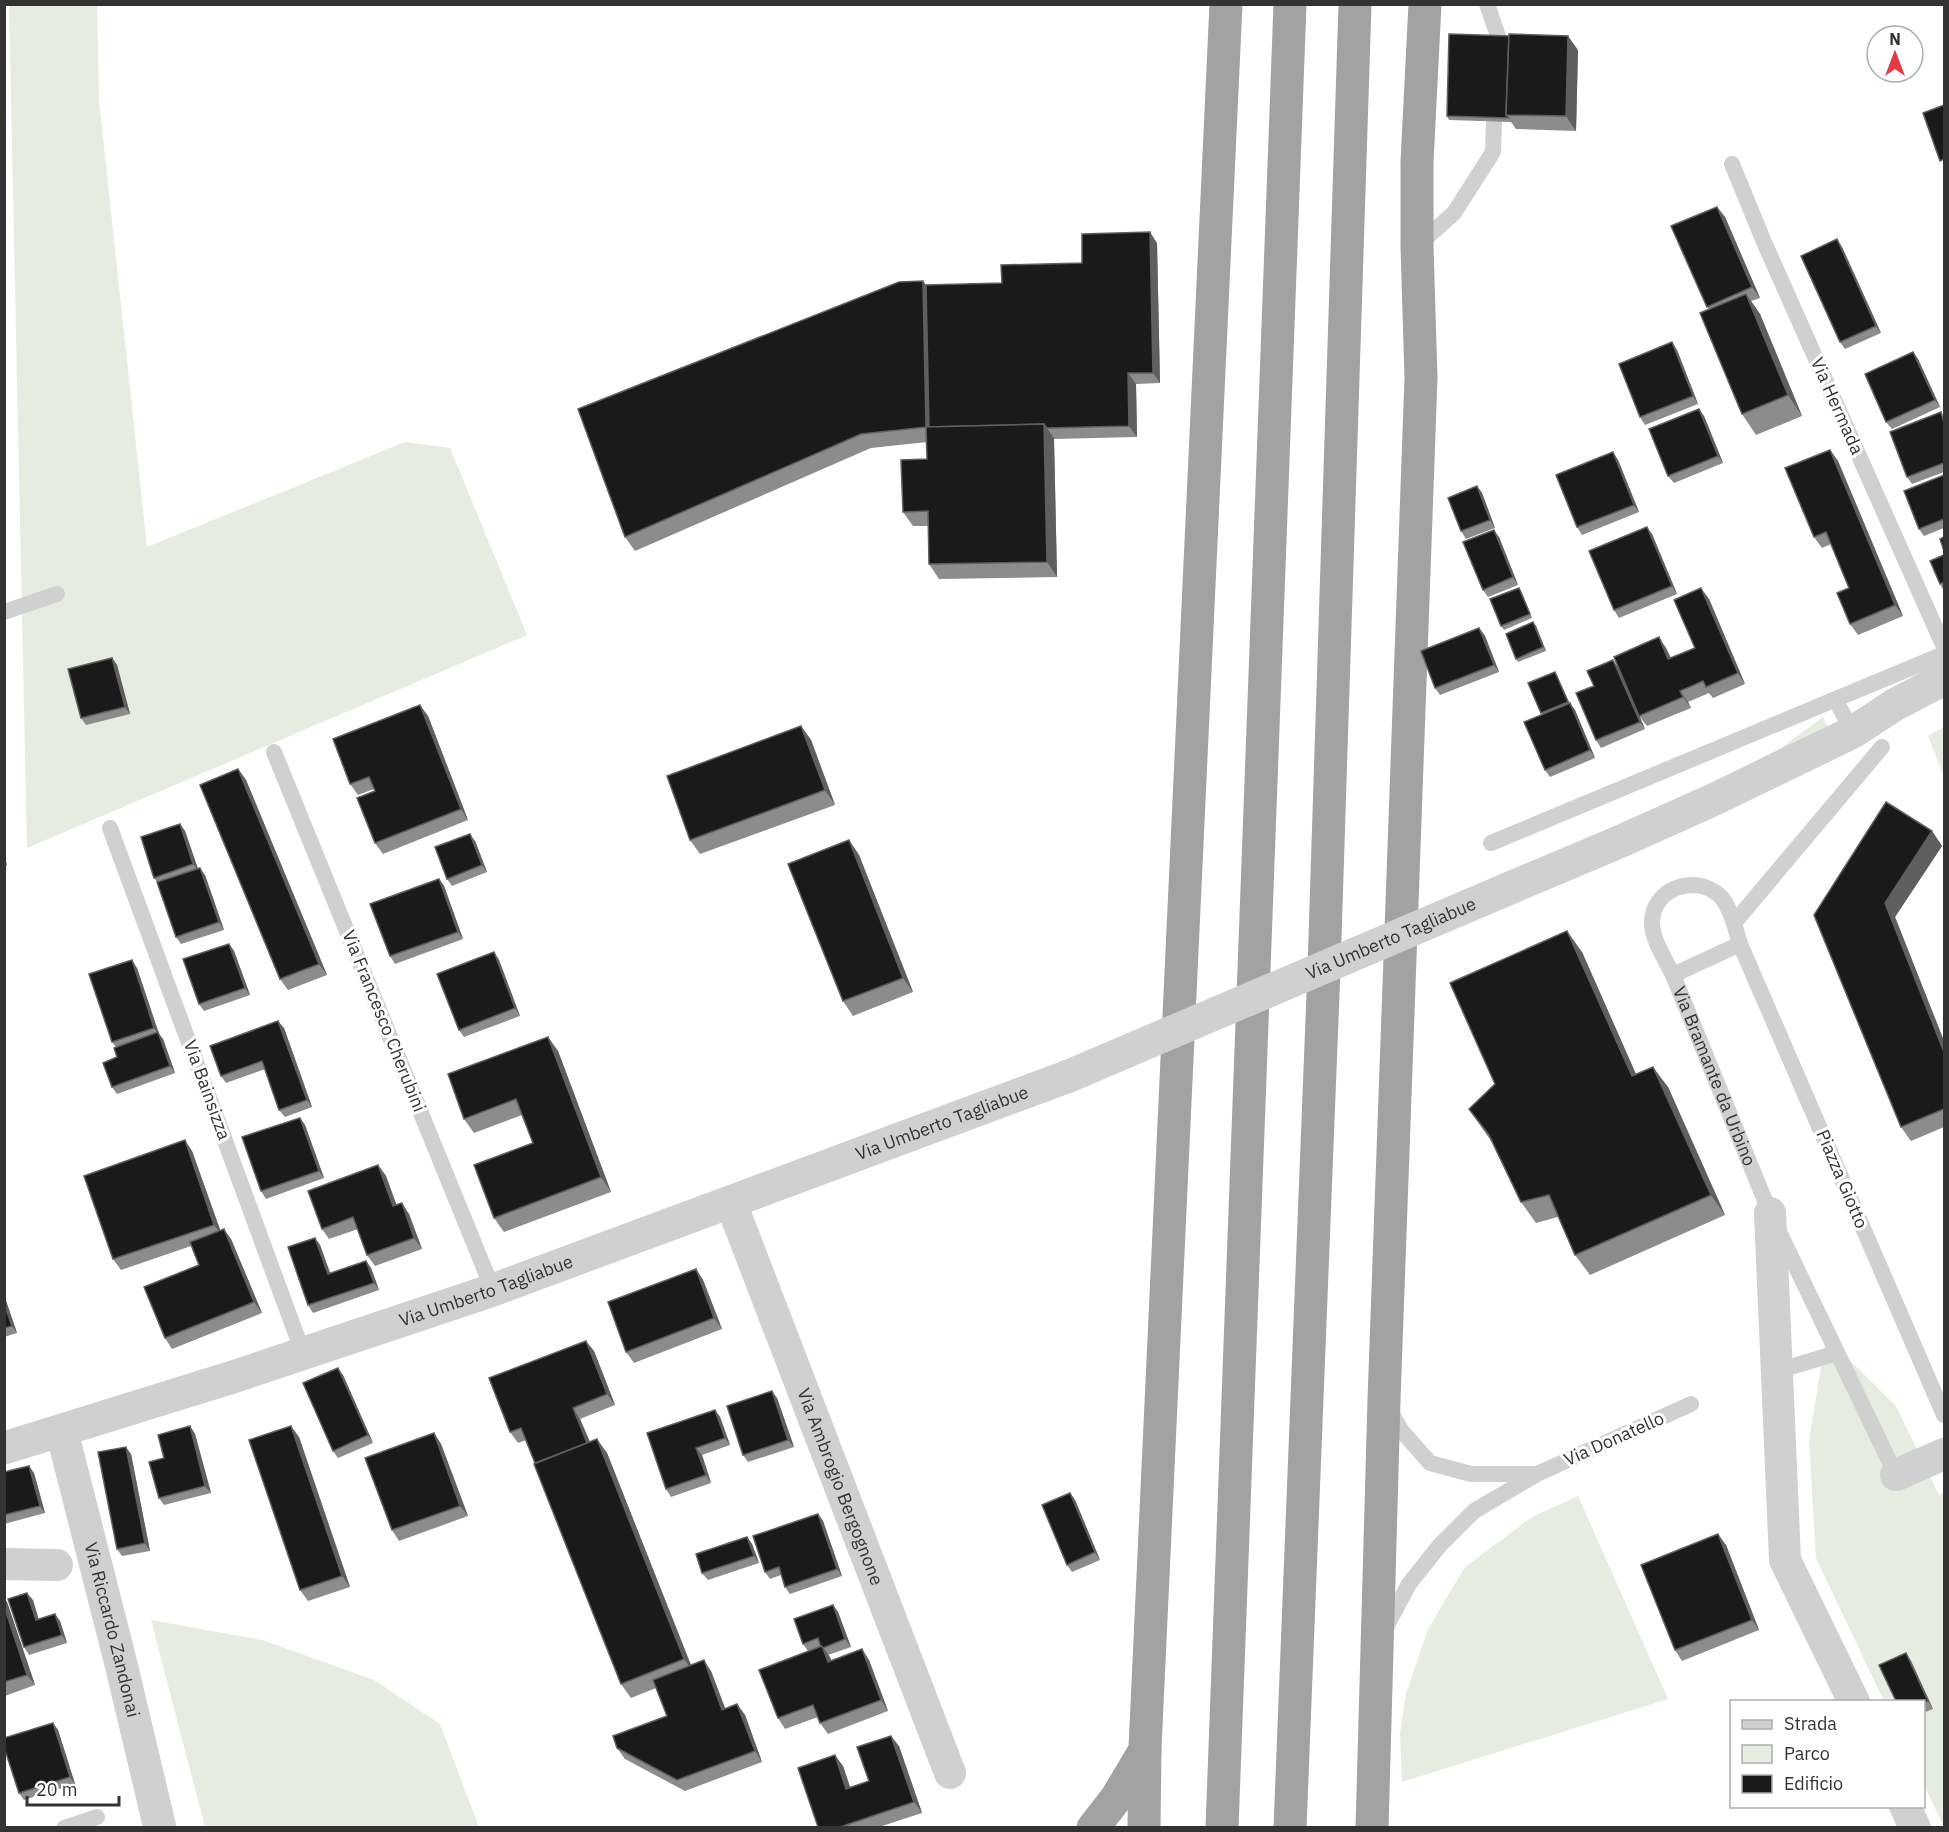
<svg xmlns="http://www.w3.org/2000/svg" width="1949" height="1832" viewBox="0 0 1949 1832" font-family="'IBM Plex Sans',sans-serif">
<rect width="100%" height="100%" fill="#fff"/>
<g fill="#e6ecdf">
<polygon points="9,5 97,5 99,100 147,547 405,442 450,448 527,635 27,848"/>
<polygon points="1823,717 1828,727 1771,755"/>
<polygon points="1944,727 1944,777 1928,736"/>
<polygon points="1826,1337 1896,1406 1939,1495 1944,1493 1944,1827 1924,1785 1924,1702 1884,1701 1816,1558 1809,1440"/>
<polygon points="1578,1496 1668,1699 1402,1782 1400,1733 1406,1694 1428,1629 1465,1567 1532,1517"/>
<polygon points="151,1620 262,1640 374,1680 440,1724 479,1827 205,1827"/>
</g>
<g fill="none" stroke-linecap="round" stroke-linejoin="round">
<g stroke="#d0d0d0" stroke-width="16">
<polyline points="1487,4 1499,39"/>
<polyline points="1732,164 1764,242 1944,647"/>
<polyline points="1418,245 1454,213 1493,152 1494,121"/>
<polyline points="4,612 57,594"/>
<polyline points="1836,701 1853,732"/>
<path id="s1" d="M1882 747 1734 923 1740 944 1673 975 1770 1213 1896 1475"/>
<polyline points="274,752 493,1290"/>
<polyline points="110,828 303,1353"/>
<polyline points="1491,843 1944,654"/>
<polyline points="1740,944 1944,1415"/>
<path d="M1673 975C1665 959 1653 941 1652 924 1651 889 1694 873 1719 895 1727 902 1730 913 1734 923"/>
<polyline points="1777,1371 1837,1353"/>
<polyline points="1389,1409 1401,1430 1430,1463 1471,1474 1536,1474"/>
<polyline points="1385,1629 1409,1584 1440,1545 1474,1511 1537,1474 1691,1404"/>
<polyline points="64,1828 97,1817"/>
</g>
<g stroke="#d0d0d0" stroke-width="32">
<path id="s2" d="M731 1203 950 1773"/>
<polyline points="1770,1213 1785,1560 1854,1702"/>
<polyline points="1896,1475 1944,1454"/>
<polyline points="4,1564 57,1565"/>
<polyline points="1905,1806 1915,1828"/>
</g>
<g stroke="#d0d0d0" stroke-width="33">
<polyline points="1510,888 1619,842 1715,799 1853,732 1896,704 1944,679"/>
<path id="s3" d="M62 1432 121 1664 160 1828"/>
<path id="s4" d="M4 1448 236 1376 493 1290 1069 1076"/>
</g>
<g stroke="#a2a2a2" stroke-width="33">
<polyline points="1093,1828 1117,1797 1145,1750"/>
<polyline points="1144,1828 1145,1748 1226,4"/>
<polyline points="1222,1828 1290,4"/>
<polyline points="1290,1828 1324,969 1355,4"/>
<polyline points="1372,1828 1384,1400 1421,378 1417,246 1417,162 1425,4"/>
</g>
<path stroke="#d0d0d0" stroke-width="33" id="s5" d="M1069 1076 1510 888"/>
</g>
<g fill="#8c8c8c">
<polygon points="1578,50 1576,131 1516,129 1511,122 1449,120 1447,116"/>
<polygon points="1717,207 1725,217 1760,298 1751,301 1760,314 1802,416 1756,435 1742,414 1709,309 1707,307"/>
<polygon points="1157,243 1160,383 1136,384 1137,437 1054,439 1057,577 939,579 929,564 928,526 913,526 903,512 927,459 927,442 871,448 635,551 625,537 923,281 926,285 1002,283"/>
<polygon points="1842,247 1881,333 1845,349 1840,342"/>
<polygon points="1677,350 1698,404 1645,425 1640,417"/>
<polygon points="1913,352 1918,359 1940,407 1892,429 1886,422"/>
<polygon points="1704,416 1723,463 1674,483 1668,476"/>
<polygon points="1944,418 1944,472 1912,484 1907,477"/>
<polygon points="1830,450 1838,461 1903,616 1858,635 1850,624 1849,588 1831,544 1822,548 1814,537"/>
<polygon points="1618,460 1639,512 1582,535 1577,527"/>
<polygon points="1944,475 1944,528 1924,536 1919,529"/>
<polygon points="1477,486 1482,493 1495,528 1466,539 1461,531"/>
<polygon points="1652,534 1677,594 1619,618 1614,610"/>
<polygon points="1499,537 1518,585 1488,597 1483,590"/>
<polygon points="1944,555 1944,591 1940,584"/>
<polygon points="1521,591 1532,618 1504,630 1501,626"/>
<polygon points="1709,599 1745,684 1713,698 1709,693 1688,702 1691,708 1647,726 1639,716 1619,670 1645,729 1601,748 1596,740 1594,686 1618,667 1666,648 1671,658 1695,648"/>
<polygon points="1533,622 1536,626 1546,651 1518,662 1516,659"/>
<polygon points="1479,628 1485,636 1499,672 1440,695 1435,688"/>
<polygon points="112,658 117,665 130,714 86,725 81,718"/>
<polygon points="1555,672 1557,676 1569,703 1575,710 1595,758 1550,777 1545,770 1542,714 1528,683"/>
<polygon points="428,716 468,820 383,854 375,843 375,791 374,789 358,795 350,784"/>
<polygon points="801,726 811,740 835,805 700,854 690,840"/>
<polygon points="238,769 246,780 327,975 288,990 280,979"/>
<polygon points="180,824 185,831 198,869 205,875 224,930 181,944 176,937 157,882 154,878"/>
<polygon points="1932,831 1942,846 1895,917 1944,1041 1944,1127 1911,1141 1901,1127 1814,915"/>
<polygon points="849,840 859,855 913,992 853,1016 843,1001"/>
<polygon points="475,841 487,872 452,886 447,879"/>
<polygon points="439,879 444,886 463,939 395,964 390,956"/>
<polygon points="229,944 234,951 250,995 204,1011 199,1004"/>
<polygon points="494,952 499,960 520,1016 464,1037 459,1030"/>
<polygon points="1582,952 1636,1074 1668,1087 1725,1215 1590,1275 1575,1255 1558,1217 1536,1223 1521,1202 1491,1141 1469,1109 1495,1084"/>
<polygon points="137,968 159,1034 163,1039 175,1073 117,1094 112,1087 117,1057 116,1047 112,1042"/>
<polygon points="284,1028 312,1107 285,1117 279,1110 265,1069 226,1083 221,1076"/>
<polygon points="558,1051 611,1192 504,1232 494,1218 533,1143 522,1115 474,1133 464,1119"/>
<polygon points="300,1118 305,1125 324,1178 266,1199 261,1191"/>
<polygon points="192,1151 220,1230 231,1239 262,1313 172,1349 165,1338 199,1265 191,1246 121,1270 113,1259"/>
<polygon points="378,1165 386,1176 396,1205 409,1214 422,1249 375,1266 367,1255 358,1229 329,1239 322,1229"/>
<polygon points="315,1238 320,1245 330,1273 366,1261 371,1268 379,1290 313,1313 308,1305"/>
<polygon points="696,1269 703,1280 722,1329 634,1363 626,1352"/>
<polygon points="4,1295 17,1333 4,1337"/>
<polygon points="594,1351 615,1405 580,1419 590,1442 607,1453 691,1665 711,1671 725,1709 737,1704 745,1715 762,1762 685,1791 625,1759 617,1748 667,1716 656,1688 631,1698 621,1684 526,1440 518,1443 510,1432"/>
<polygon points="343,1375 373,1443 338,1458 333,1451"/>
<polygon points="777,1398 794,1447 748,1462 743,1455"/>
<polygon points="715,1410 720,1417 730,1445 702,1455 711,1483 671,1497 666,1489"/>
<polygon points="190,1426 195,1434 211,1493 164,1505 159,1498 164,1458"/>
<polygon points="434,1433 441,1444 468,1516 399,1541 392,1530"/>
<polygon points="299,1437 350,1587 308,1601 300,1590"/>
<polygon points="131,1454 150,1551 122,1556 117,1549"/>
<polygon points="4,1472 34,1473 45,1513 4,1524"/>
<polygon points="1070,1493 1075,1500 1100,1560 1072,1572 1067,1565"/>
<polygon points="818,1514 823,1521 842,1576 790,1594 785,1587 781,1575 770,1579 765,1572"/>
<polygon points="747,1537 752,1544 759,1563 708,1580 702,1573"/>
<polygon points="1726,1545 1759,1630 1682,1661 1675,1650"/>
<polygon points="4,1598 7,1602 35,1685 5,1696"/>
<polygon points="33,1600 38,1619 60,1621 67,1643 29,1655 24,1647"/>
<polygon points="833,1605 838,1612 851,1647 828,1655 831,1661 869,1660 888,1711 828,1734 820,1723 818,1717 785,1729 778,1718 821,1647 808,1651 803,1644"/>
<polygon points="1911,1661 1933,1709 1923,1713 1923,1701"/>
<polygon points="53,1723 58,1730 75,1784 24,1800 19,1793"/>
<polygon points="899,1746 922,1813 879,1827 818,1827 843,1766 850,1787 869,1781"/>
</g>
<g fill="#5f5f5f">
<polygon points="1568,36 1578,50 1576,131 1566,116"/>
<polygon points="1717,207 1725,217 1760,298 1752,287"/>
<polygon points="1150,232 1157,243 1160,383 1153,373"/>
<polygon points="1837,239 1842,247 1881,333 1876,326"/>
<polygon points="923,281 933,296 929,430 926,427"/>
<polygon points="1746,294 1760,314 1802,416 1788,395"/>
<polygon points="1672,342 1677,350 1698,404 1693,396"/>
<polygon points="1913,352 1918,359 1940,407 1935,400"/>
<polygon points="1128,373 1136,384 1137,437 1129,426"/>
<polygon points="1699,409 1704,416 1723,463 1718,456"/>
<polygon points="1044,424 1054,438 1057,577 1047,562"/>
<polygon points="1830,450 1838,461 1903,616 1895,605"/>
<polygon points="1613,452 1618,460 1639,512 1634,505"/>
<polygon points="1477,486 1482,493 1495,528 1490,520"/>
<polygon points="1647,527 1652,534 1677,594 1672,586"/>
<polygon points="1494,530 1499,537 1518,585 1513,577"/>
<polygon points="1519,588 1521,591 1532,618 1530,614"/>
<polygon points="1701,588 1709,599 1745,684 1738,673"/>
<polygon points="1533,622 1536,626 1546,651 1543,647"/>
<polygon points="1479,628 1485,636 1499,672 1494,665"/>
<polygon points="1659,637 1666,648 1676,670 1668,659"/>
<polygon points="112,658 117,665 130,714 125,707"/>
<polygon points="1613,660 1618,667 1645,729 1640,722"/>
<polygon points="1555,672 1557,676 1571,706 1568,702"/>
<polygon points="1680,691 1688,702 1691,708 1683,697"/>
<polygon points="1570,703 1575,710 1595,758 1590,750"/>
<polygon points="420,705 428,716 468,820 461,809"/>
<polygon points="801,726 811,740 835,805 825,790"/>
<polygon points="238,769 246,780 327,975 319,964"/>
<polygon points="180,824 185,831 199,872 193,864"/>
<polygon points="1932,831 1942,846 1895,917 1944,1041 1944,1052 1885,903"/>
<polygon points="470,834 475,841 487,872 482,865"/>
<polygon points="849,840 859,855 913,992 903,978"/>
<polygon points="4,851 7,866 4,862"/>
<polygon points="200,868 205,875 224,930 219,922"/>
<polygon points="439,879 444,886 463,939 458,932"/>
<polygon points="1567,931 1582,952 1646,1097 1632,1076"/>
<polygon points="229,944 234,951 250,995 245,988"/>
<polygon points="494,952 499,960 520,1016 515,1008"/>
<polygon points="132,960 137,968 159,1034 163,1039 175,1073 170,1066 158,1033 154,1028"/>
<polygon points="278,1021 284,1028 312,1107 307,1100"/>
<polygon points="548,1037 558,1051 611,1192 601,1177"/>
<polygon points="1653,1067 1668,1087 1725,1215 1711,1195"/>
<polygon points="300,1118 305,1125 324,1178 319,1171"/>
<polygon points="185,1140 192,1151 222,1235 214,1225"/>
<polygon points="378,1165 386,1176 401,1217 393,1206"/>
<polygon points="402,1203 409,1214 422,1249 414,1238"/>
<polygon points="224,1229 231,1239 262,1313 254,1302"/>
<polygon points="315,1238 320,1245 333,1281 328,1274"/>
<polygon points="366,1261 371,1268 379,1290 374,1283"/>
<polygon points="696,1269 703,1280 722,1329 714,1318"/>
<polygon points="4,1295 17,1333 12,1326 4,1304"/>
<polygon points="586,1341 594,1351 615,1405 607,1394"/>
<polygon points="338,1368 343,1375 373,1443 368,1435"/>
<polygon points="772,1391 777,1398 794,1447 788,1440"/>
<polygon points="573,1408 580,1419 595,1454 587,1443"/>
<polygon points="715,1410 720,1417 730,1445 725,1438"/>
<polygon points="190,1426 195,1434 211,1493 205,1486"/>
<polygon points="291,1426 299,1437 350,1587 342,1576"/>
<polygon points="434,1433 441,1444 468,1516 460,1506"/>
<polygon points="597,1439 607,1453 694,1673 684,1659"/>
<polygon points="126,1447 131,1454 150,1551 145,1543"/>
<polygon points="696,1448 702,1455 711,1483 706,1475"/>
<polygon points="29,1466 34,1473 45,1513 40,1506"/>
<polygon points="1070,1493 1075,1500 1100,1560 1095,1552"/>
<polygon points="818,1514 823,1521 842,1576 837,1569"/>
<polygon points="1718,1534 1726,1545 1759,1630 1752,1620"/>
<polygon points="747,1537 752,1544 759,1563 754,1556"/>
<polygon points="27,1593 33,1600 41,1627 36,1620"/>
<polygon points="4,1598 7,1602 35,1685 27,1675 4,1606"/>
<polygon points="833,1605 838,1612 851,1647 845,1639"/>
<polygon points="55,1614 60,1621 67,1643 62,1635"/>
<polygon points="822,1646 830,1657 836,1673 828,1662"/>
<polygon points="862,1649 869,1660 888,1711 881,1700"/>
<polygon points="1906,1653 1911,1661 1933,1709 1928,1701"/>
<polygon points="704,1660 711,1671 730,1721 722,1710"/>
<polygon points="737,1704 745,1715 762,1762 755,1751"/>
<polygon points="53,1723 58,1730 75,1784 70,1777"/>
<polygon points="891,1736 899,1746 922,1813 914,1802"/>
<polygon points="835,1755 843,1766 854,1799 846,1789"/>
</g>
<g fill="#1a1a1a" stroke="#5f5f5f" stroke-width="1.5">
<polygon points="1449,34 1509,36 1506,115 1509,118 1447,116"/>
<polygon points="1509,34 1568,36 1566,116 1506,115"/>
<polygon points="1944,105 1944,159 1940,161 1923,113"/>
<polygon points="1717,207 1752,287 1707,307 1671,226"/>
<polygon points="1150,232 1153,373 1128,373 1129,426 1047,428 1044,424 929,427 926,285 1002,283 1001,265 1082,263 1082,234"/>
<polygon points="1837,239 1876,326 1840,342 1801,256"/>
<polygon points="923,281 926,427 1044,424 1047,562 929,564 928,511 903,512 901,460 927,459 926,427 861,434 625,537 578,409 899,282"/>
<polygon points="1746,294 1788,395 1742,414 1700,313"/>
<polygon points="1672,342 1693,396 1640,417 1619,364"/>
<polygon points="1913,352 1935,400 1886,422 1865,374"/>
<polygon points="1699,409 1718,456 1668,476 1649,429"/>
<polygon points="1941,412 1944,423 1944,463 1907,477 1890,432"/>
<polygon points="1830,450 1895,605 1850,624 1837,593 1849,588 1826,532 1814,537 1785,468"/>
<polygon points="1613,452 1634,505 1577,527 1556,475"/>
<polygon points="1944,475 1944,519 1919,529 1904,491"/>
<polygon points="1477,486 1490,520 1461,531 1448,498"/>
<polygon points="1647,527 1672,586 1614,610 1589,551"/>
<polygon points="1494,530 1513,577 1483,590 1463,542"/>
<polygon points="1944,537 1944,551 1940,539"/>
<polygon points="1944,555 1944,582 1940,584 1930,561"/>
<polygon points="1519,588 1530,614 1501,626 1490,599"/>
<polygon points="1701,588 1738,673 1706,687 1703,681 1680,691 1683,697 1639,716 1614,657 1659,637 1668,659 1695,648 1674,600"/>
<polygon points="1533,622 1543,647 1516,659 1506,634"/>
<polygon points="1479,628 1494,665 1435,688 1421,651"/>
<polygon points="112,658 125,707 81,718 68,669"/>
<polygon points="1613,660 1640,722 1596,740 1576,693 1594,686 1587,671"/>
<polygon points="1555,672 1568,702 1541,713 1528,683"/>
<polygon points="1570,703 1590,750 1545,770 1524,722"/>
<polygon points="420,705 461,809 375,843 357,798 375,791 369,777 350,784 333,739"/>
<polygon points="801,726 825,790 690,840 667,776"/>
<polygon points="238,769 319,964 280,979 200,785"/>
<polygon points="1886,802 1932,831 1885,903 1944,1052 1944,1109 1901,1127 1814,915"/>
<polygon points="180,824 193,864 154,878 141,837"/>
<polygon points="470,834 482,865 447,879 435,847"/>
<polygon points="849,840 903,978 843,1001 788,864"/>
<polygon points="200,868 219,922 176,937 157,882"/>
<polygon points="439,879 458,932 390,956 370,904"/>
<polygon points="1567,931 1632,1076 1653,1067 1711,1195 1575,1255 1549,1195 1521,1202 1489,1135 1469,1109 1495,1084 1450,983"/>
<polygon points="229,944 245,988 199,1004 183,959"/>
<polygon points="494,952 515,1008 459,1030 437,974"/>
<polygon points="132,960 154,1028 112,1042 89,974"/>
<polygon points="278,1021 307,1100 279,1110 262,1061 221,1076 210,1046"/>
<polygon points="158,1032 170,1066 112,1087 103,1063 117,1057 114,1048"/>
<polygon points="548,1037 601,1177 494,1218 474,1165 533,1143 516,1099 464,1119 448,1074"/>
<polygon points="300,1118 319,1171 261,1191 242,1137"/>
<polygon points="185,1140 214,1225 113,1259 84,1176"/>
<polygon points="378,1165 393,1206 402,1203 414,1238 367,1255 353,1217 322,1229 308,1191"/>
<polygon points="224,1229 254,1302 165,1338 144,1287 199,1265 190,1242"/>
<polygon points="315,1238 328,1274 366,1261 374,1283 308,1305 288,1247"/>
<polygon points="696,1269 714,1318 626,1352 608,1302"/>
<polygon points="4,1304 12,1326 4,1328"/>
<polygon points="586,1341 607,1394 573,1408 587,1443 535,1463 521,1428 510,1432 489,1378"/>
<polygon points="338,1368 368,1435 333,1451 303,1383"/>
<polygon points="772,1391 788,1440 743,1455 727,1406"/>
<polygon points="715,1410 725,1438 696,1448 706,1475 666,1489 647,1433"/>
<polygon points="190,1426 205,1486 159,1498 149,1462 164,1458 158,1435"/>
<polygon points="291,1426 342,1576 300,1590 249,1440"/>
<polygon points="434,1433 460,1506 392,1530 365,1458"/>
<polygon points="597,1439 684,1659 621,1684 534,1464"/>
<polygon points="126,1447 145,1543 117,1549 98,1452"/>
<polygon points="29,1466 40,1506 4,1515 4,1472"/>
<polygon points="1070,1493 1095,1552 1067,1565 1042,1505"/>
<polygon points="818,1514 837,1569 785,1587 779,1567 765,1572 753,1536"/>
<polygon points="1718,1534 1752,1620 1675,1650 1641,1565"/>
<polygon points="747,1537 754,1556 702,1573 696,1554"/>
<polygon points="27,1593 36,1620 55,1614 62,1635 24,1647 8,1599"/>
<polygon points="833,1605 845,1639 823,1648 821,1647 818,1638 803,1644 794,1619"/>
<polygon points="4,1606 27,1675 4,1682"/>
<polygon points="822,1646 828,1662 862,1649 881,1700 820,1723 813,1705 778,1718 759,1670"/>
<polygon points="1906,1653 1928,1701 1923,1703 1923,1701 1896,1701 1879,1665"/>
<polygon points="704,1660 722,1710 737,1704 755,1751 677,1780 617,1748 613,1736 667,1716 653,1680"/>
<polygon points="53,1723 70,1777 19,1793 4,1747 4,1738"/>
<polygon points="891,1736 914,1802 840,1827 818,1827 798,1768 835,1755 846,1789 869,1781 857,1747"/>
</g>
<g text-anchor="middle" stroke-width="6" stroke-linejoin="round" paint-order="stroke">
<g font-size="18" fill="#333" stroke="#fff">
<text transform="translate(1837 406) rotate(66)" y="6">Via Hermada</text>
<text dy="6" stroke="none"><textPath href="#s5" startOffset="350">Via Umberto Tagliabue</textPath></text>
<text transform="translate(384 1021) rotate(68)" y="6">Via Francesco Cherubini</text>
<text dy="6" stroke="none"><textPath href="#s1" startOffset="435">Via Bramante da Urbino</textPath></text>
<text transform="translate(207 1090) rotate(70)" y="6">Via Bainsizza</text>
<text dy="6" stroke="none"><textPath href="#s4" startOffset="993">Via Umberto Tagliabue</textPath></text>
<text transform="translate(1842 1179) rotate(67)" y="6">Piazza Giotto</text>
<text dy="6" stroke="none"><textPath href="#s4" startOffset="507">Via Umberto Tagliabue</textPath></text>
<text transform="translate(1614 1439) rotate(-24)" y="6">Via Donatello</text>
<text dy="6" stroke="none"><textPath href="#s2" startOffset="304">Via Ambrogio Bergognone</textPath></text>
<text dy="6" stroke="none"><textPath href="#s3" startOffset="204">Via Riccardo Zandonai</textPath></text>
</g>
</g>
<rect width="1949" height="1832" fill="none" stroke="#333333" stroke-width="12"/>
<rect x="1730" y="1700" width="195" height="108" fill="#ffffff" stroke="#adadad" stroke-width="1.5"/>
<rect x="1742" y="1720" width="30" height="9" fill="#d0d0d0" stroke="#adadad" stroke-width="1.5"/>
<text x="1784" y="1730" font-size="18" fill="#333333">Strada</text>
<rect x="1742" y="1745" width="30" height="18" fill="#e6ecdf" stroke="#adadad" stroke-width="1.5"/>
<text x="1784" y="1760" font-size="18" fill="#333333">Parco</text>
<rect x="1742" y="1775" width="30" height="18" fill="#1a1a1a" stroke="#adadad" stroke-width="1.5"/>
<text x="1784" y="1790" font-size="18" fill="#333333">Edificio</text>
<g transform="translate(1895 54)"><circle r="28" fill="#ffffff" stroke="#adadad" stroke-width="1.5"/>
<path d="M0-4.5L10 22L0 15L-10 22Z" fill="#e63946"/>
<text y="-9" font-size="16" font-weight="bold" text-anchor="middle" fill="#333333">N</text>
</g>
<path d="M27 1796v9h92v-9" fill="none" stroke="#333333" stroke-width="3"/>
<text x="36" y="1796" font-size="18" fill="#333333" stroke="#ffffff" stroke-width="4.5" paint-order="stroke">20 m</text>
</svg>
